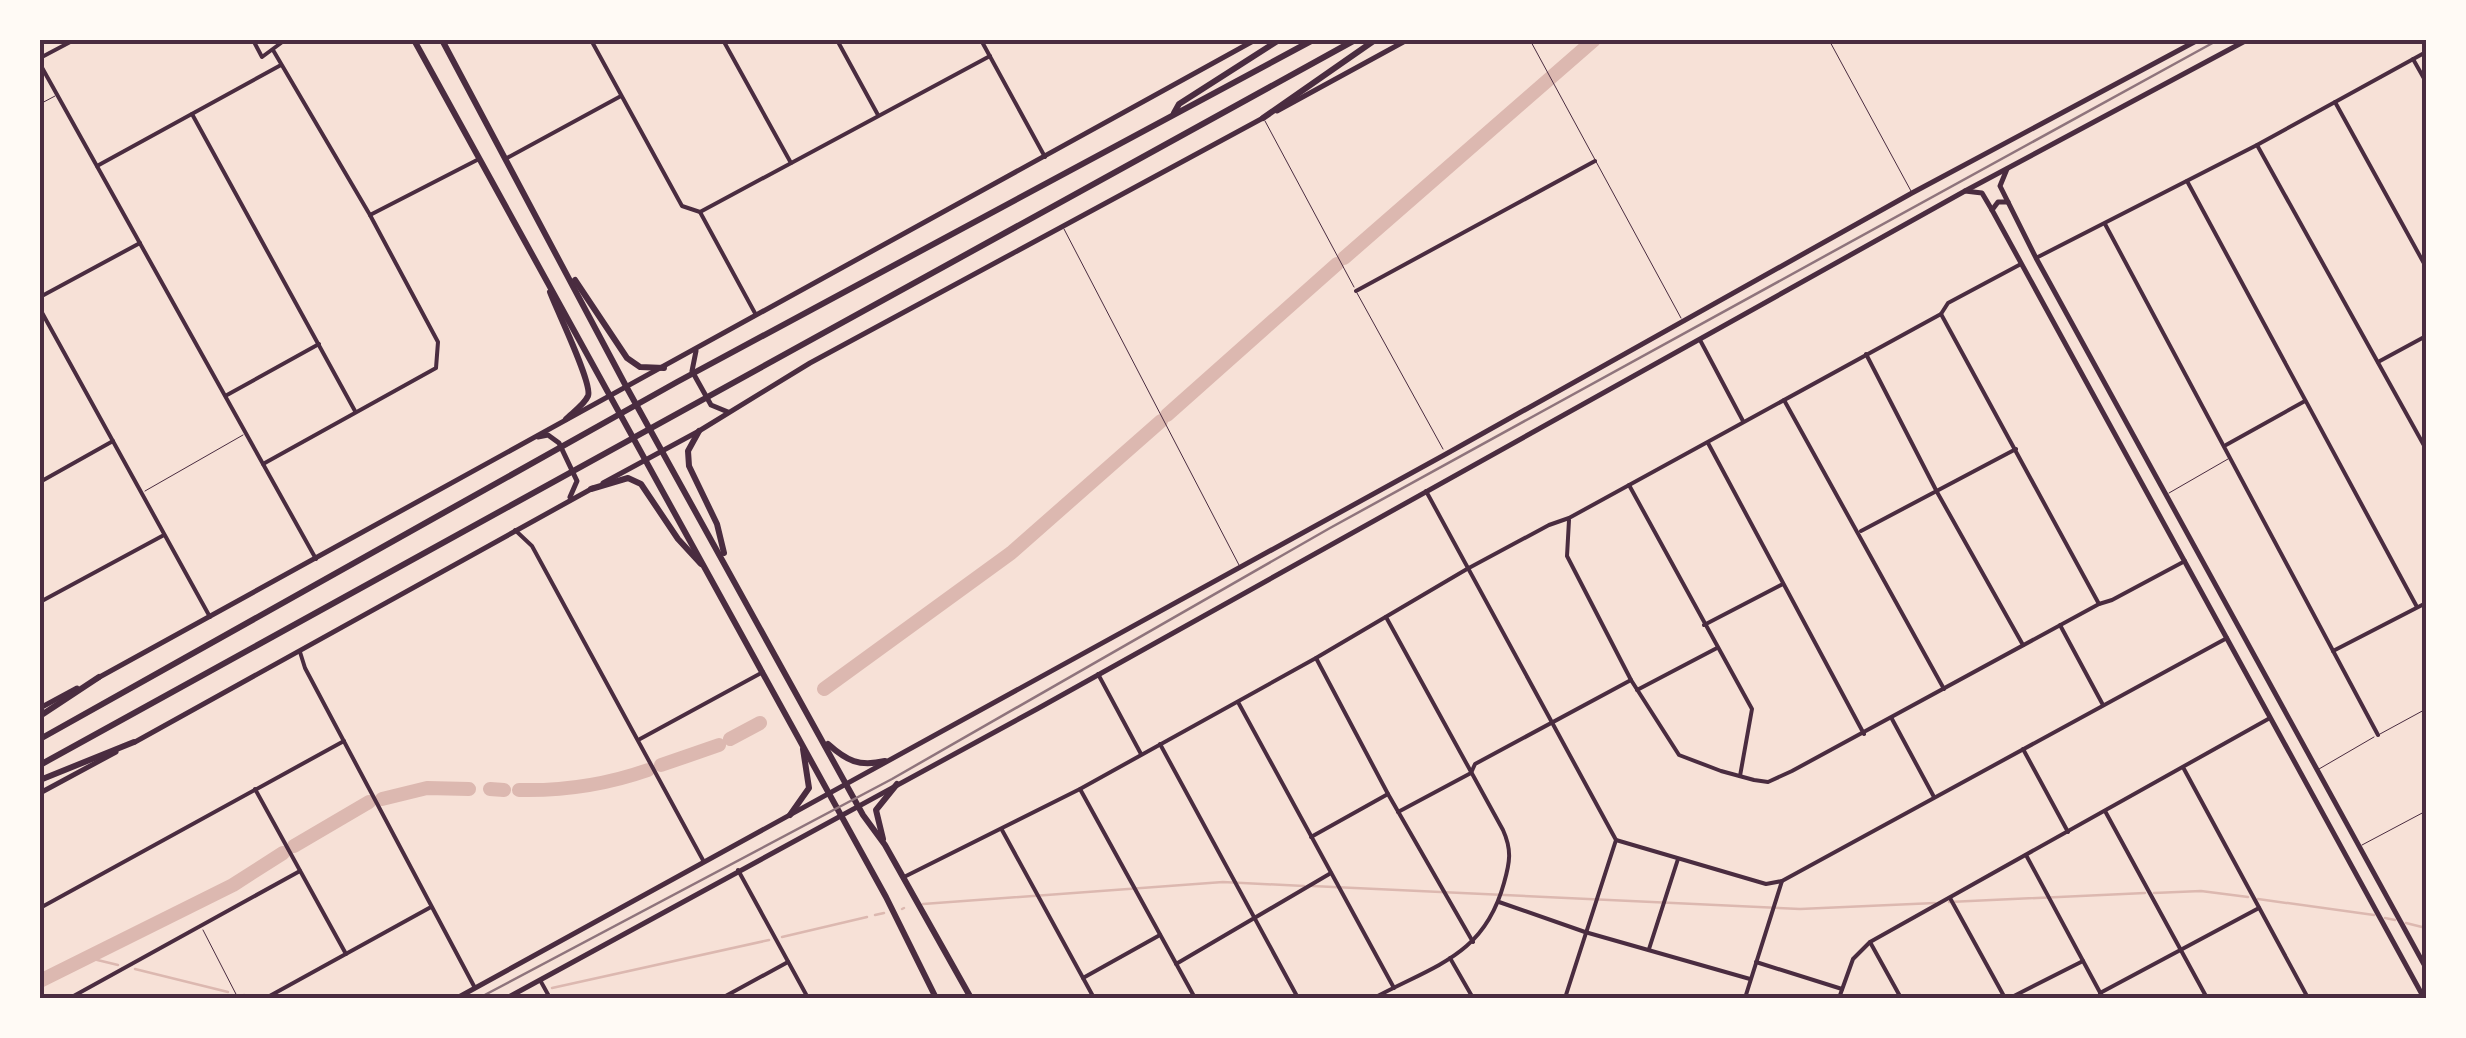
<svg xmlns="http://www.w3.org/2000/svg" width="2466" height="1038" viewBox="0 0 2466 1038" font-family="Lato,sans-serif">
<rect width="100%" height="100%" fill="#f7e1d7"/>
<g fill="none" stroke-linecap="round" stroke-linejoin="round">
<g stroke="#dcb8b0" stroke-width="2.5">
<polyline points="1312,886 1800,909 1935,903"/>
<polyline points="2154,893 2201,891 2248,897"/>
<polyline points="2258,899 2374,915"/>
<polyline points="1949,902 2145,893"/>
<polyline points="923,904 1223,882 1304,886"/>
<polyline points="902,909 904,908"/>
<polyline points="875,915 884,913"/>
<polyline points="2385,918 2395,920"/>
<polyline points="2406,923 2426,928"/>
<polyline points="782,937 867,917"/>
<polyline points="85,957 118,965"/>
<polyline points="135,969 228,992"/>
<polyline points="552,988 769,940"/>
<polyline points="244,995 254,998"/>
<polyline points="484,998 492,997"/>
</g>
<g stroke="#dcb8b0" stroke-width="14">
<polyline points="1344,258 1594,40"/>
<polyline points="1167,415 1337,264"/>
<polyline points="824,689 1011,553 1161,421"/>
<polyline points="730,739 760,723"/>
<polyline points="661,765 719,745"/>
<polyline points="490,789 504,790"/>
<path d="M519 790C562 791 608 784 648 770"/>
<polyline points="382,799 427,788 469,789"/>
<polyline points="294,846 369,802"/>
<polyline points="40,981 233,885 283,853"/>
</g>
<g stroke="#4a2c40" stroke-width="1">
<polyline points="1530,40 1681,318"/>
<polyline points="1829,40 1911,191"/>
<polyline points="40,104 55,96"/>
<polyline points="1265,121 1354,287"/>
<polyline points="1064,229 1239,565"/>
<polyline points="1357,293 1443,449"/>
<polyline points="145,491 243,435"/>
<polyline points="2169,493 2228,459"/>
<polyline points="2380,734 2426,709"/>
<polyline points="2319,769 2374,737"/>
<polyline points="2362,845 2426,811"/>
<polyline points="203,930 238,998"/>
</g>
<g stroke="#4a2c40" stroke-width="4">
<polyline points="253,40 262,57 285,40"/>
<polyline points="591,40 682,206 700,212 756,315"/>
<polyline points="723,40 791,163"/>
<polyline points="837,40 878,115"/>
<polyline points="981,40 1045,157"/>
<polyline points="40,58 74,40"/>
<polyline points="2413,59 2426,82"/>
<polyline points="40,64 316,559"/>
<polyline points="2335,102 2426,267"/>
<polyline points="192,114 355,411"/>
<polyline points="2257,145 2426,449"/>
<polyline points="507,158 621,96"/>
<polyline points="97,166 281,65"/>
<polyline points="2187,181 2417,607"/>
<polyline points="700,212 990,56"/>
<polyline points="370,215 479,159"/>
<polyline points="2105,224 2378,735"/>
<polyline points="2036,258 2257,145 2426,52"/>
<polyline points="1356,291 1595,161"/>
<polyline points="40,297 140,243"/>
<polyline points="40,309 210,617"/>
<polyline points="1941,314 2099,604"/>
<polyline points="1700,340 1743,421"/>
<polyline points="1866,354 1937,492 2023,645"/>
<polyline points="2378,362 2426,336"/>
<polyline points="227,395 319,344"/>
<polyline points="1784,400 1944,689"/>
<polyline points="1708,443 1864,734"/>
<polyline points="2226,445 2305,401"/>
<polyline points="263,464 436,368 438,342 370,215 273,50"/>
<polyline points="40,482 113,441"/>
<polyline points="1629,485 1752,709 1740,776"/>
<polyline points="1426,491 1616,840 1565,998"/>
<polyline points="1569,520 1567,556 1631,680 1679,755 1721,771 1754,780 1768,782 1792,771 2099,604 2112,600 2185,561"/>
<polyline points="515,530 532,546 704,862"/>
<polyline points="1861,531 2016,449"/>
<polyline points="40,602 164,535"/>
<polyline points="1704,625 1783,584"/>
<polyline points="2060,625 2103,705"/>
<polyline points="2333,651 2426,603"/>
<polyline points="300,652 305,668 475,988"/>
<polyline points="1316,658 1388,794 1473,942"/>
<polyline points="1098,674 1141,754"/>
<polyline points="1637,690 1717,648"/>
<polyline points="1238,702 1394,988"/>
<polyline points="1892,719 1934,797"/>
<polyline points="640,739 763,672"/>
<polyline points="1160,744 1298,998"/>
<polyline points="2023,749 2068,832"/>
<polyline points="2184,769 2308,998"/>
<polyline points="255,789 346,954"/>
<polyline points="1080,789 1195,998"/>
<polyline points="2105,811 2207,998"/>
<polyline points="1398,812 1471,773 1475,764 1631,680"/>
<polyline points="1002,830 1094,998"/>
<polyline points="1311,837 1388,794"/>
<polyline points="1616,840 1766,884 1782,881 2227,638"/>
<polyline points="2026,855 2103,998"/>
<polyline points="738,870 808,998"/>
<polyline points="906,876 1080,789 1316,658 1467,569 1549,525 1569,518 1941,314 1948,303 2021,264"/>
<polyline points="1950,898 2005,998"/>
<polyline points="1499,902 1585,932 1750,979"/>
<polyline points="40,908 344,741"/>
<polyline points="1870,942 1901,998"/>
<polyline points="1649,949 1678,859"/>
<polyline points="1450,958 1473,998"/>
<polyline points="1756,962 1842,989"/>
<polyline points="1176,964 1331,873"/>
<polyline points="1083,978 1160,935"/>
<polyline points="540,980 550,998"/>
<polyline points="2100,993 2259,908"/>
<polyline points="70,998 300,871"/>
<polyline points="266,998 431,907"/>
<polyline points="722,998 788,962"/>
<path d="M1374 998C1435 965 1484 956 1504 883 1510 862 1512 850 1503 830L1386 617"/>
<polyline points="1745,998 1782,881"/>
<polyline points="1839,998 1853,959 1870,942 2270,718"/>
<polyline points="2010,998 2083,961"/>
</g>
<g stroke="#4a2c40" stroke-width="5">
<polyline points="2007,169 2000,186 2036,258 2426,968"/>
<polyline points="1965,191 1982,193 1992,210 2424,998"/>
<polyline points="1992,210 1998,202 2008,202"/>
</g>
<g stroke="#4a2c40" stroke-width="5">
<polyline points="1277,111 1407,40"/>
<polyline points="696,351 692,371 711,405 728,412"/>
<polyline points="538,437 548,435 559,443 577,481 570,497"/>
<polyline points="603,483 699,431 810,363 1263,118"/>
<polyline points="96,679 1255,40"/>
<polyline points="40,708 77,688"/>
<polyline points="135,742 593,488"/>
<polyline points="40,793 116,752"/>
<polyline points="457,998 1446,454 1912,193 2198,40"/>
<polyline points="507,998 1037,709 1965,191 2247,40"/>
</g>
<g stroke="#4a2c40" stroke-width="6">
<polyline points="414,40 886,897 936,998"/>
<polyline points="442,40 627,388 863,815 885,845 971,998"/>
<polyline points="575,280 627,358 640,367 664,368"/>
<path d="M550 292C557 311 593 384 588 396 584 405 572 413 566 419"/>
<polyline points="699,431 688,451 689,466 717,524 724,553"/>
<polyline points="591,489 628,478 641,484 678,539 701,564"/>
<path d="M828 744C847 761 859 767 885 761"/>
<polyline points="790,815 809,788 803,749"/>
<polyline points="883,839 876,810 897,784"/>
</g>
<g stroke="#4a2c40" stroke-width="6">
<polyline points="1174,113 1179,104 1279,40"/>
<polyline points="1263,118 1375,40"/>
<polyline points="40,716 99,677"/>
<polyline points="40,739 677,382 1313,40"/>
<polyline points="40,765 1355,40"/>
<polyline points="40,780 134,742"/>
</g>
<polyline stroke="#8f747c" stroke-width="2.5" points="479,998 892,779 1330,528 2218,40"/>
</g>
<rect width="2466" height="1038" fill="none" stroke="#fffaf5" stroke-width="85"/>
<rect x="42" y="42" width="2382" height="954" fill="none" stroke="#4a2c40" stroke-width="4"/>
</svg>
